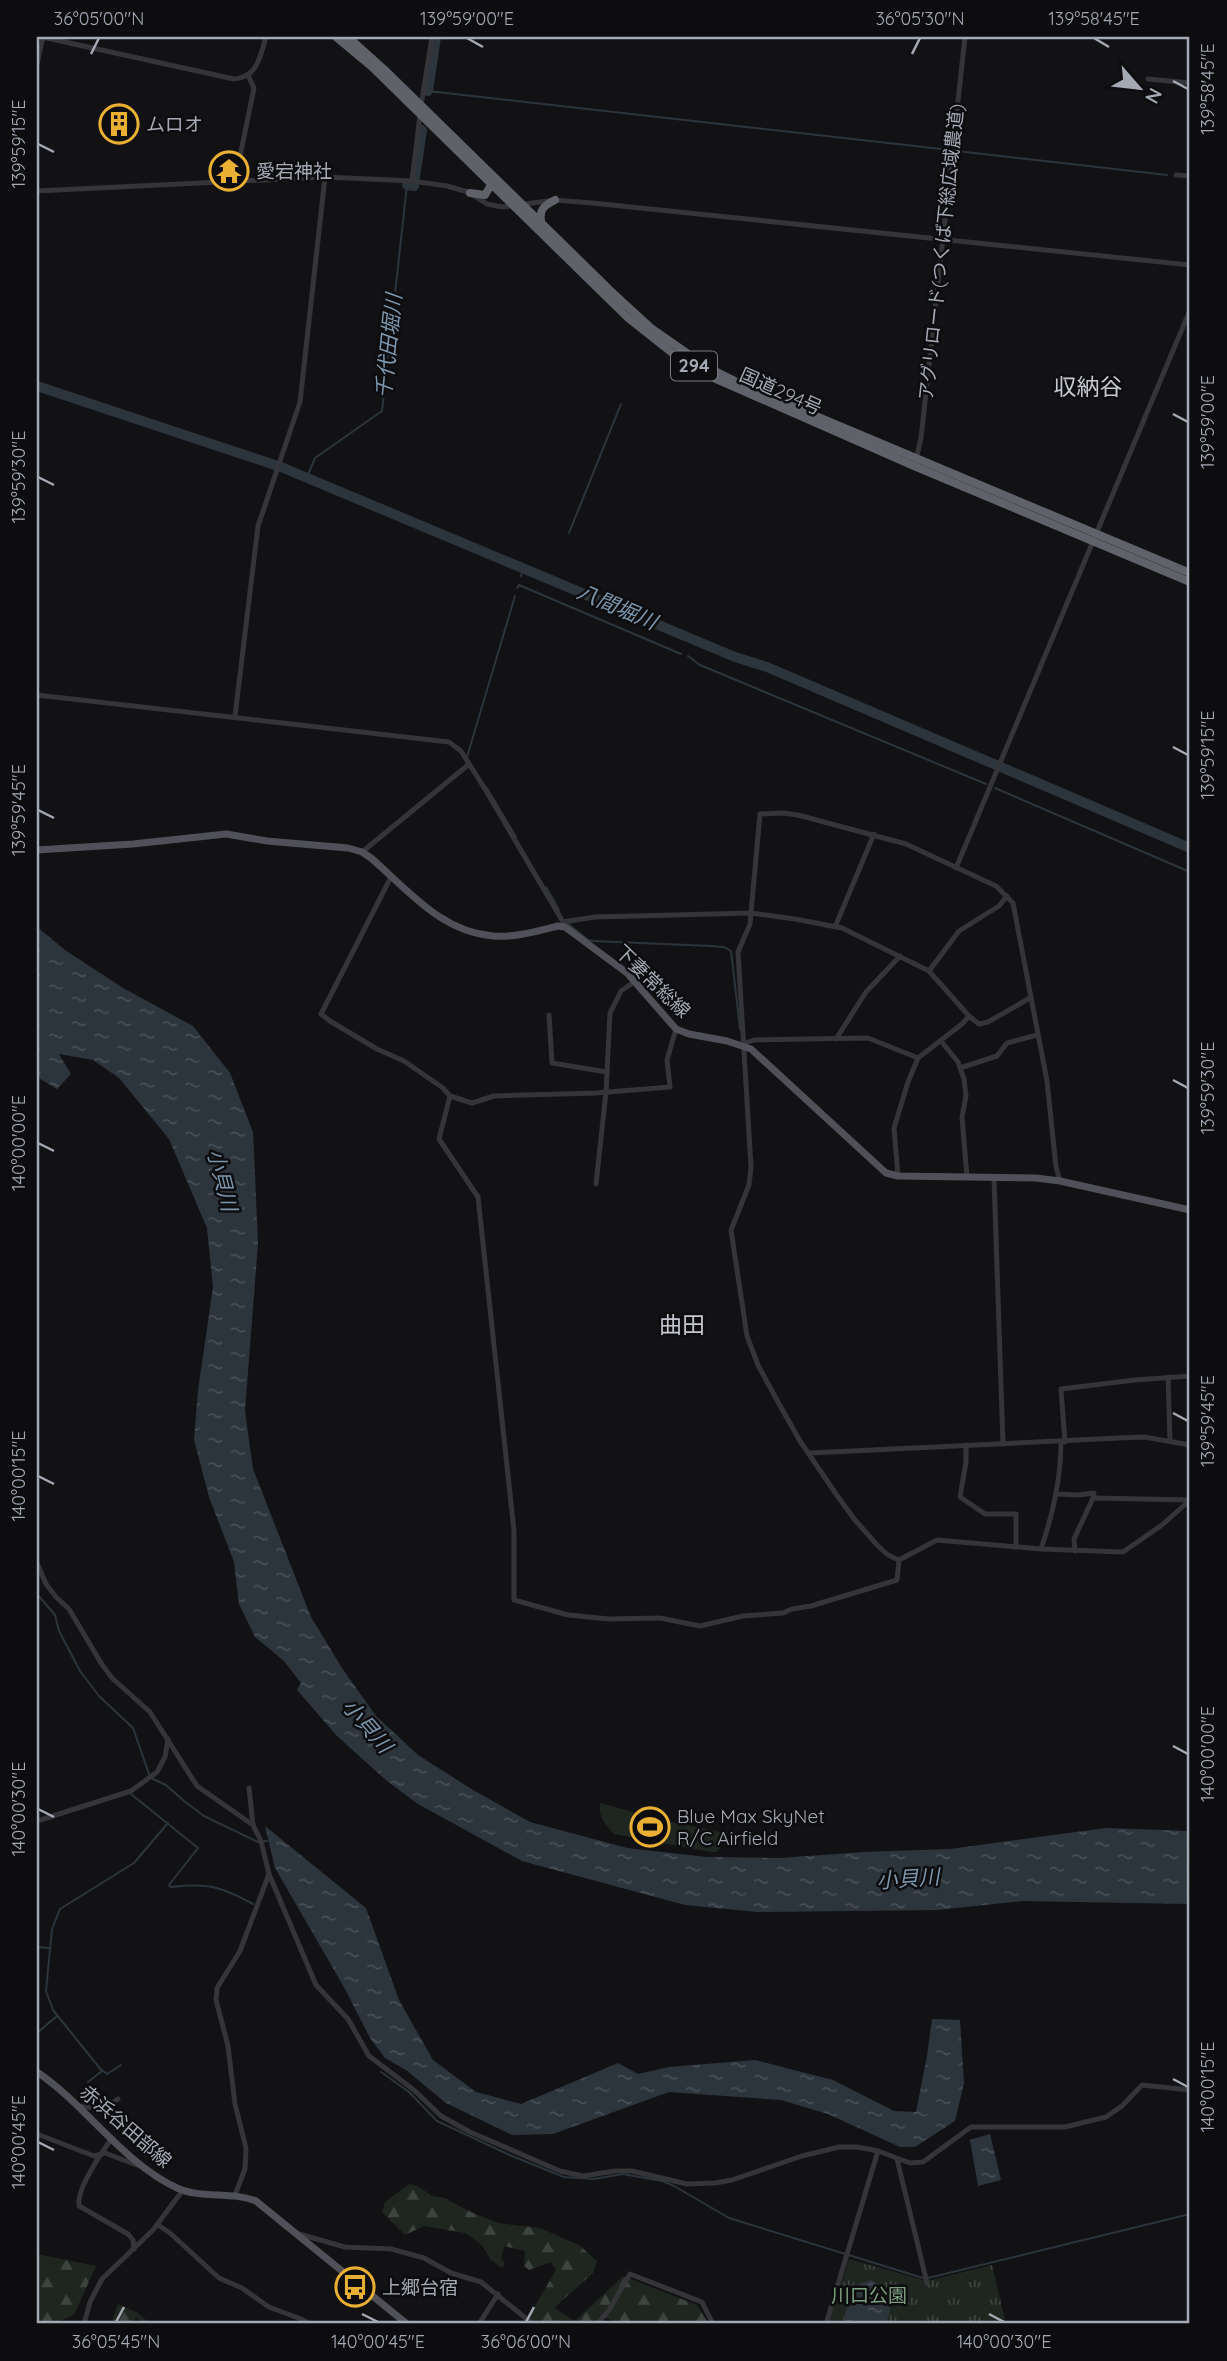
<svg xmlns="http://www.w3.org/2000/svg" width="1227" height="2361" viewBox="0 0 1227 2361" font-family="Quicksand,'Noto Sans JP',sans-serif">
<defs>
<pattern id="forest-firs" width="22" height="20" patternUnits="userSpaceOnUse" patternTransform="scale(1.75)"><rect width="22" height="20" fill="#1f2620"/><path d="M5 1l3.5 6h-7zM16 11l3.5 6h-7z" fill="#3d433e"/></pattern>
<pattern id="park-tufts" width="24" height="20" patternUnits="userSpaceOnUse" patternTransform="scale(1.75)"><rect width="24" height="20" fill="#1f2620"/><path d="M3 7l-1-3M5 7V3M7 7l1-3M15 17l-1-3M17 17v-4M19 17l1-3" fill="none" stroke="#3d433e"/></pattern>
<pattern id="water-ripples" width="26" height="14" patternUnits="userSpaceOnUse" patternTransform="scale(1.75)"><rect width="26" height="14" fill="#2c353c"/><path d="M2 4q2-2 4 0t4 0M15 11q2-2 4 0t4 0" fill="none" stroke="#484f56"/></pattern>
</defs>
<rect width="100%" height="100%" fill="#121214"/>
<g fill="url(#forest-firs)">
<polygon points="409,2184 419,2187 432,2196 444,2198 473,2213 498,2223 540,2228 579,2245 597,2261 593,2273 554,2308 575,2321 623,2276 697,2305 709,2324 621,2324 600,2316 593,2324 530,2324 529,2316 556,2270 551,2262 529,2270 524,2266 525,2251 504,2246 501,2259 505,2263 502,2268 491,2260 482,2245 465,2233 424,2226 405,2235 382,2212 385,2202"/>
<polygon points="37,2254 96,2266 74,2315 53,2324 37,2324"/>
<polygon points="118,2304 138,2313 150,2324 142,2324 136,2317 133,2324 111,2324"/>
</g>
<polygon fill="url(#park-tufts)" points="849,2259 927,2281 992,2265 1006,2324 828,2324"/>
<path fill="#1f2620" d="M600 1803 667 1821 721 1832 720 1848 717 1852H710L614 1834C605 1824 598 1816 600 1803Z"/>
<g fill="url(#water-ripples)">
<polygon points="37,927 65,950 123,988 193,1026 230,1073 253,1132 258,1243 245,1411 253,1469 311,1617 342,1668 376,1716 418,1755 473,1790 530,1822 627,1848 706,1857 780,1858 864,1852 950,1849 1106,1828 1190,1831 1190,1904 1022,1901 937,1910 757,1912 685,1905 522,1861 418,1804 387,1781 337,1736 297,1690 301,1683 284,1661 255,1637 239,1604 234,1562 209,1497 194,1440 198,1390 213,1287 207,1228 169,1139 119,1078 93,1060 59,1054 71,1074 57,1089 37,1077"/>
<polygon points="265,1826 366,1908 399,2000 433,2060 476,2092 521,2104 618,2063 638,2074 669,2067 755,2060 833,2080 894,2111 916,2112 927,2056 932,2019 960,2020 964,2083 955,2121 915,2147 900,2147 828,2114 781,2100 669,2092 553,2134 512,2135 446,2103 406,2070 385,2058 370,2038 345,1989 275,1868"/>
<polygon points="990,2134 1001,2180 978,2186 970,2140"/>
<path d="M871 2280C893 2292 895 2302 885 2324H843L849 2300 858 2284Z"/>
</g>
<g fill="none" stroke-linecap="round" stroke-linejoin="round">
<g stroke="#2c353c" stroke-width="2">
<polyline points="428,91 950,150"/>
<polyline points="956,151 1167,175"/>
<polyline points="307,477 315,458 382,411 407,185"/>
<polyline points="569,533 621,404"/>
<polyline points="521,576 524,567"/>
<polyline points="517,588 519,585 681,654"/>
<polyline points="688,656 700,665 986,784"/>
<polyline points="467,757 515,596"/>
<polyline points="487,788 516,837"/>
<polyline points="995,788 1190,872"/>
<polyline points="546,887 559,910"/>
<polyline points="567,923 588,940 593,941 711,946 724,947 731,951 740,1029"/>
<polyline points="37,1594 55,1615 59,1631 80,1671 99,1696 133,1728 149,1774 153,1779 166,1785 184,1801 204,1816 258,1842 267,1841"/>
<path d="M131 1794 198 1848 169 1885 171 1887C208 1883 220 1886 253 1904"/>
<polyline points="37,1947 50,1948"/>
<polyline points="37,2033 57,2016"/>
<polyline points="102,2070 107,2074 121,2065"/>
<polyline points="381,2072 409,2092 437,2121 512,2156 564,2177 594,2179 623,2174 662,2181 674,2186 729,2218 923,2278"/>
<polyline points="88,2082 102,2071 53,2010 46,1991 52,1929 60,1909 134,1863 168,1823"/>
<polyline points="928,2278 1190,2214"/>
</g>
<g stroke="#2c353c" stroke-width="10">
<polyline points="428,91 436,37"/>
<polyline points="415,177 422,130"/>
<polyline points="407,185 414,186"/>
<polyline points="37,386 281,467 735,657 767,667 1190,848"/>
</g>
<g stroke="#343439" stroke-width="5">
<path d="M42 37 234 79C258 77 260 56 266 37"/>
<polyline points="37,64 43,37"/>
<polyline points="1148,79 1190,83"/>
<polyline points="421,106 432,37"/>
<polyline points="1176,175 1190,176"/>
<polyline points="235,181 254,88 248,75"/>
<polyline points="412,181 420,115"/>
<polyline points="37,191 325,177 412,181 447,186 468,192 487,204 502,207 555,200 592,203 1190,265"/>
<polyline points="916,460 921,438 965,37"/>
<polyline points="37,695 449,742 461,751 485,789 563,922 563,926"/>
<polyline points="235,716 258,526 300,402 325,177"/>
<polyline points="362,852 468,765"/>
<polyline points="956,868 1190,310"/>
<polyline points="391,877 321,1014 330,1021 377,1049 404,1061 443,1088 450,1096 472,1103 494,1096 596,1093 670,1087 667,1060 676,1029"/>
<polyline points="563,922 595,917 751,913 795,919 842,928 929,971 969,1016 979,1024 988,1022 1030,998"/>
<polyline points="835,927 874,834"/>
<polyline points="929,971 959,931 999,906 1007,896"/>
<polyline points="549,1015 552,1063 607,1072"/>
<polyline points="836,1039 866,992 900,956"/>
<polyline points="941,1041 958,1062 964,1079 966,1096 962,1117 967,1177"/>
<polyline points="745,1043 754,1040 868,1038 918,1058"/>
<polyline points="960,1068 997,1056 1007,1043 1037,1035"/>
<polyline points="450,1096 439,1139 478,1197 514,1531 514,1600 568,1615 609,1619 660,1618 700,1626 743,1616 783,1613 792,1609 811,1606 897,1580 899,1560"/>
<polyline points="898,1176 894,1128 908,1082 918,1058 962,1024 969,1016"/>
<polyline points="994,1178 1003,1444"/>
<polyline points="1060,1181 1056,1167 1047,1081 1013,903 996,886 906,844 798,815 783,813 760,814 750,924 738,952 751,1167 749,1185 731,1230 747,1336 758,1365 778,1402 800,1441 836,1494 855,1520 878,1546 888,1555 899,1560 937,1540 1041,1549 1123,1552 1162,1525 1190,1500"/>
<polyline points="596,1184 606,1092 610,1013 621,991 634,982"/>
<polyline points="1168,1377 1170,1441"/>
<polyline points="1065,1442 1061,1389 1135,1380 1190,1376"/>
<polyline points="966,1445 966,1462 960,1497 985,1514 1016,1514 1016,1547"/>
<polyline points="809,1453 1119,1438 1144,1437 1190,1445"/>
<polyline points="1057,1494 1078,1495 1094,1493 1093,1498"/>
<path d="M1041 1549C1053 1514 1061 1480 1061 1442"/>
<polyline points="1075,1551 1074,1539 1093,1498 1190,1500"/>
<polyline points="37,1563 46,1584 56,1597 69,1609 101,1663 112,1678 150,1712 197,1786 253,1825"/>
<polyline points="249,1788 253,1825 261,1841 269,1874 316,1985 348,2019 369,2056 414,2090 441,2116 470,2132 560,2171 583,2176 615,2171 632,2171 687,2184 715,2183 732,2180 802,2156 839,2147 857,2147 878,2151 910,2163 923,2162 971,2127 1065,2127 1106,2117 1122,2106 1142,2085 1190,2090"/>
<polyline points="37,1821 131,1791 157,1772 165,1757 168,1739"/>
<polyline points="79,2106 104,2109 118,2099"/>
<polyline points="37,2134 94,2156 105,2153 142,2167"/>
<path d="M112 2138C102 2152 76 2189 79 2206L128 2234 133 2240 134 2249"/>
<polyline points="897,2159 927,2283"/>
<polyline points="235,2195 245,2169 246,2148 235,2104 228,2046 216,2000 217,1988 240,1951 269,1874"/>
<polyline points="158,2225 170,2233 219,2278 242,2288 269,2307 301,2319 310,2324"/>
<polyline points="299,2234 345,2247 391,2249 424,2258 451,2273 481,2282 533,2324"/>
<polyline points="84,2324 90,2302 102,2279 153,2230 183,2190"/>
<polyline points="479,2324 498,2294"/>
<polyline points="597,2324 609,2310 630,2274 702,2302 713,2324"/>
<polyline points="826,2324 878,2151"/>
</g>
<g stroke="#505158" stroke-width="7">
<path d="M37 850 133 844 226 834 267 841 348 848 362 852 371 858C408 890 441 932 493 936 514 938 538 931 558 926L565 927 627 973 676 1029 689 1034 727 1041 751 1049 886 1173 898 1176 1036 1178 1060 1181 1190 1210"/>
<path d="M37 2072C86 2105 123 2163 177 2188 201 2199 231 2191 256 2201L407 2324"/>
</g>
<g stroke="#60626a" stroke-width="8">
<polyline points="336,37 372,67 627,317 675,355 716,379 914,466 1190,582"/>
<polyline points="348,37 387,72 615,295 651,328 707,367 749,388 1190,573"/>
<polyline points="470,193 485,195 491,185"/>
<path d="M541 221C539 209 545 205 555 200"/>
</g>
</g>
<path fill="none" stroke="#a4a9b4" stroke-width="2.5" d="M467 38 483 47M1094 38 1109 47M91 54 99 38M912 54 920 38M1173 81 1188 89M38 144 54 152M1173 414 1188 422M38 477 54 485M1173 747 1188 755M38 810 54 818M1173 1080 1188 1088M38 1143 54 1151M1173 1413 1188 1421M38 1476 54 1484M1173 1746 1188 1754M38 1809 54 1817M1173 2079 1188 2087M38 2142 54 2150M362 2314 378 2322M989 2314 1004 2322M116 2322 124 2307M526 2322 534 2307"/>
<defs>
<g id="building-ring" transform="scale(2.0125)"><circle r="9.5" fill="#0d0d0f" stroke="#eab034" stroke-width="1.5"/><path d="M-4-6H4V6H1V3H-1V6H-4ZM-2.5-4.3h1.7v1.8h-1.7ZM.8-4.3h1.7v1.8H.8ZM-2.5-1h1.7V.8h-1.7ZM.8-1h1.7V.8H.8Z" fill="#eab034"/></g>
<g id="temple-ring" transform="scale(2.0125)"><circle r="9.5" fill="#0d0d0f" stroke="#eab034" stroke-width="1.5"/><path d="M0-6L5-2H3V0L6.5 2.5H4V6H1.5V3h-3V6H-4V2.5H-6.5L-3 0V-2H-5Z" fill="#eab034"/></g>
<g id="stadium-ring" transform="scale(2.0125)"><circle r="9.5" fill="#0d0d0f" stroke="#eab034" stroke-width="1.5"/><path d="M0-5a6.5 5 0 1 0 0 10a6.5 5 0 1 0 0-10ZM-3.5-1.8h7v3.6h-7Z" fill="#eab034"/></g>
<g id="bus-ring" transform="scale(2.0125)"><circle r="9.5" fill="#0d0d0f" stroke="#eab034" stroke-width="1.5"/><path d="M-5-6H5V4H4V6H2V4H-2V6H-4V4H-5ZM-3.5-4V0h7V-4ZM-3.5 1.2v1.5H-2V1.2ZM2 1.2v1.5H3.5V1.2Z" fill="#eab034"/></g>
</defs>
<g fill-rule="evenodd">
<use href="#building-ring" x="119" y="124"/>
<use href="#temple-ring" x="229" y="171"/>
<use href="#stadium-ring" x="650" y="1827"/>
<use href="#bus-ring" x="355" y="2287"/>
</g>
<g text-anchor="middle" stroke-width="5" stroke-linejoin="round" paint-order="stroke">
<rect fill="#0d0d0f" stroke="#777a82" stroke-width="2" x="671" y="351.5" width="46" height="29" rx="5"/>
<g font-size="18" font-weight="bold" fill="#a4a9b4">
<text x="694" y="372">294</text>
</g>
<g font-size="19" fill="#a4a9b4" stroke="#0d0d0f" text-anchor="start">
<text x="146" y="131">ムロオ</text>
<text x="256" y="178">愛宕神社</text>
<text x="677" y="1823">Blue Max SkyNet<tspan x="677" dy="22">R/C Airfield</tspan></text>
<text x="382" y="2294">上郷台宿</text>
</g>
<g font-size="19" fill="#a4a9b4" stroke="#0d0d0f">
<text transform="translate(941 252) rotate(-84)" y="7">アグリロード(つくば下総広域農道)</text>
<text transform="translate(781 391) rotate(24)" y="7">国道294号</text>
<text transform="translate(653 981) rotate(44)" y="7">下妻常総線</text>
<text transform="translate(126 2126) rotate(41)" y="7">赤浜谷田部線</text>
</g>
<g font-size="19" fill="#7c9e7f" stroke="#0d0d0f">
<text x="869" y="2302">川口公園</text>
</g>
<g font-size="21" font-style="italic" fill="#7c96ae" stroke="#0d0d0f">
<text transform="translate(389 346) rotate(-84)" y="7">千代田堀川</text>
<text transform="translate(617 607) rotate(23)" y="7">八間堀川</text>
<text transform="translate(222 1180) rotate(76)" y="7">小貝川</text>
<text transform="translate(367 1726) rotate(49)" y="7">小貝川</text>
<text transform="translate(908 1879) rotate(-4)" y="7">小貝川</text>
</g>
<g font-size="23" fill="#c5c8d0" stroke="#0d0d0f">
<text x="1088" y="395">収納谷</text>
<text x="682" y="1333">曲田</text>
</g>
</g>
<rect width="1227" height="2361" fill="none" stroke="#0d0d0f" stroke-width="77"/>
<g transform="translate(1139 88) rotate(118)" stroke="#0d0d0f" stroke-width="5" paint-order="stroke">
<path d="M0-5L12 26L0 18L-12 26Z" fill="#a4a9b4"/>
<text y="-10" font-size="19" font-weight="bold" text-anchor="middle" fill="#a4a9b4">N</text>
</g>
<rect x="38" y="38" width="1150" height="2284" fill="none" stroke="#a4a9b4" stroke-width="2.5"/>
<g font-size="18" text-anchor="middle" fill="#a4a9b4">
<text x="99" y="25">36°05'00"N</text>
<text x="467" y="25">139°59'00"E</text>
<text x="920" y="25">36°05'30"N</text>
<text x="1094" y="25">139°58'45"E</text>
<text transform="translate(1208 89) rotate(-90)" y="6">139°58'45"E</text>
<text transform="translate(19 144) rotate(-90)" y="6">139°59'15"E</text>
<text transform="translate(1208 422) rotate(-90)" y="6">139°59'00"E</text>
<text transform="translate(19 477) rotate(-90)" y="6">139°59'30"E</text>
<text transform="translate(1208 755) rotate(-90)" y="6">139°59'15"E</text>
<text transform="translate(19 810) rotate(-90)" y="6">139°59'45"E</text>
<text transform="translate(1208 1088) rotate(-90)" y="6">139°59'30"E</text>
<text transform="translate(19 1143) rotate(-90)" y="6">140°00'00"E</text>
<text transform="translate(1208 1421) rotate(-90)" y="6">139°59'45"E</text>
<text transform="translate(19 1476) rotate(-90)" y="6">140°00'15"E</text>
<text transform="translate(1208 1754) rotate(-90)" y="6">140°00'00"E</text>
<text transform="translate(19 1809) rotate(-90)" y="6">140°00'30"E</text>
<text transform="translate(1208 2087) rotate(-90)" y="6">140°00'15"E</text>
<text transform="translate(19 2142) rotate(-90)" y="6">140°00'45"E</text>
<text x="116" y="2348">36°05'45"N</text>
<text x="378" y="2348">140°00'45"E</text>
<text x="526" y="2348">36°06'00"N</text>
<text x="1004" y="2348">140°00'30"E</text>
</g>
</svg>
